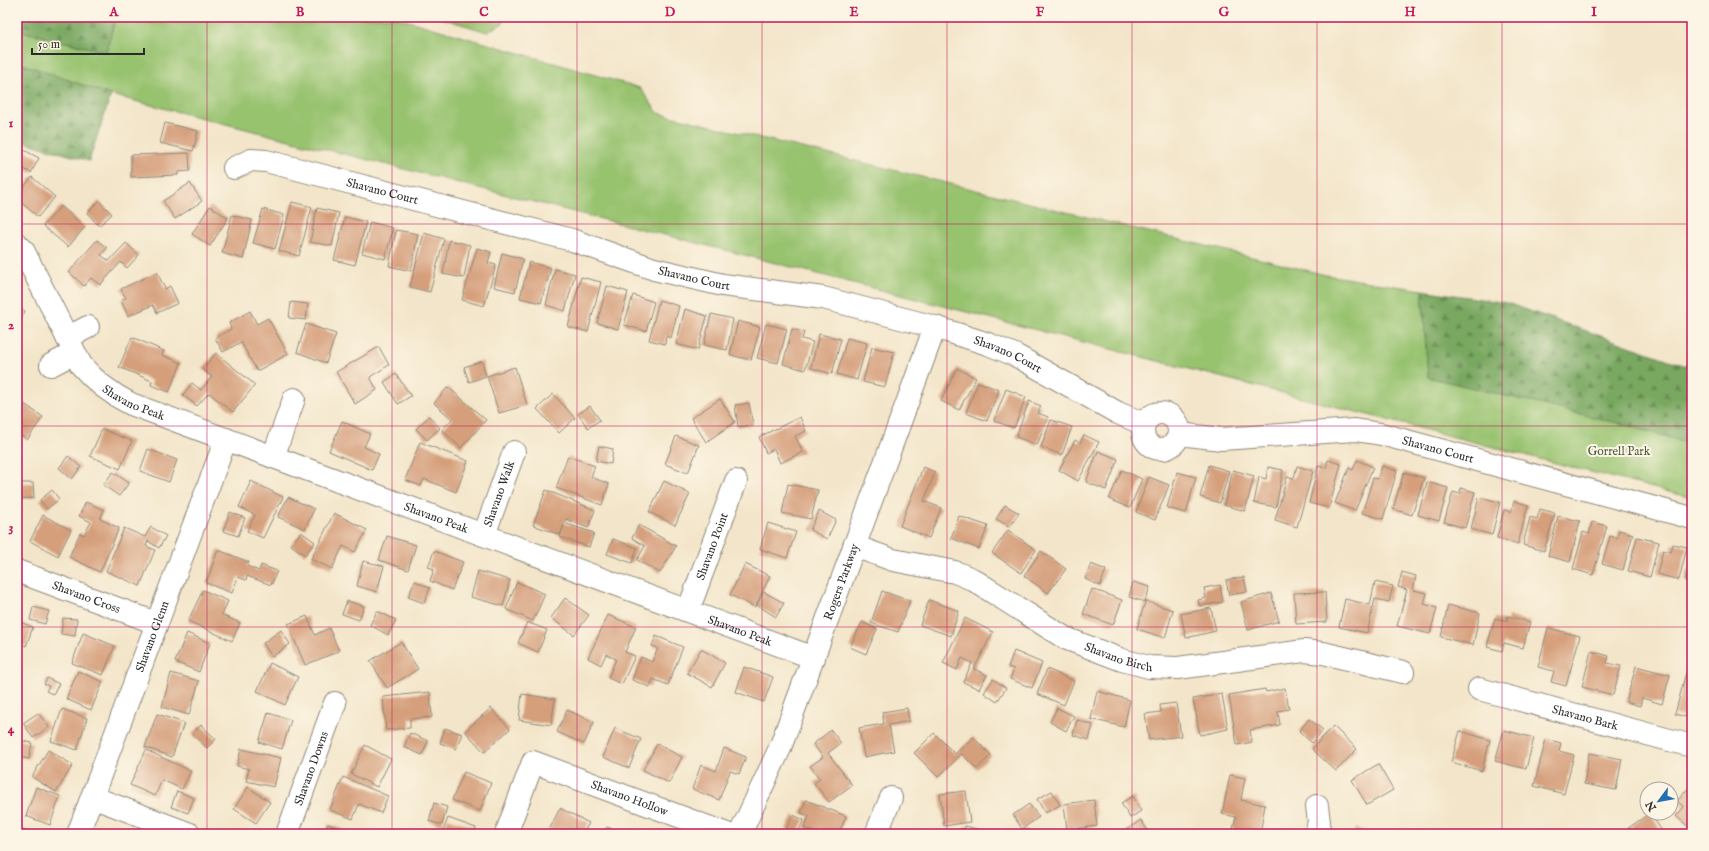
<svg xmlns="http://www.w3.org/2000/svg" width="1709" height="851" viewBox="0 0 1709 851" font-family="'IM FELL English',serif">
<defs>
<pattern id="forest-firs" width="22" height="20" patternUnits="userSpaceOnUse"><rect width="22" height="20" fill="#79a861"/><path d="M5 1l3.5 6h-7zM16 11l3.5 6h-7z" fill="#638950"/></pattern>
</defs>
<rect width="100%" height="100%" fill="#fcf5e5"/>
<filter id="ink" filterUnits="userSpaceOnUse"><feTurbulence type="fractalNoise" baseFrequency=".025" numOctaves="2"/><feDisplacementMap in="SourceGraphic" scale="8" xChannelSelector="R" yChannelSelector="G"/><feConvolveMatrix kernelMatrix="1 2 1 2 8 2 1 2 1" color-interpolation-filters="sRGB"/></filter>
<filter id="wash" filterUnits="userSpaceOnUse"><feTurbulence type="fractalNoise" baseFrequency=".012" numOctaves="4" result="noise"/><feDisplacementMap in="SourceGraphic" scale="16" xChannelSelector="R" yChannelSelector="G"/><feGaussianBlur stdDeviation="0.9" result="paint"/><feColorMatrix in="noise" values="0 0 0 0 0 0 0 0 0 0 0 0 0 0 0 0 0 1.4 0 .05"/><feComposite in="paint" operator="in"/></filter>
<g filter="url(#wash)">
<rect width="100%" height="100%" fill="#f3e5c9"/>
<g fill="#97c26e" stroke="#61764c">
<polygon points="116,17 395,17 640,88 658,113 1326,275 1422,290 1428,377 1622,424 1692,444 1692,498 744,255 111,95 17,62 17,30 106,52"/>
<polygon points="438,17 502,17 503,23 487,32"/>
</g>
<g fill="url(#forest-firs)" stroke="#526a46">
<polygon points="17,17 116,17 106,52 17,30"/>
<polygon points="17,62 111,95 89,161 17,140"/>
<polygon points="1422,290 1507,303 1692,368 1692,444 1622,424 1428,377"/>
</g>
<g id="blocks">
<g fill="#d59f7c">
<polygon points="165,123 198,131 193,151 160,143"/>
<polygon points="24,150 39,158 31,173 17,165"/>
<polygon points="189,153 190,171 178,172 178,175 131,177 131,155"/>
<polygon points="32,177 55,197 38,217 17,199 17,195"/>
<polygon points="190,183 202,201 175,219 163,201"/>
<polygon points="99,201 112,214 99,226 87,213"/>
<polygon points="292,202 312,207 299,256 279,251"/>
<polygon points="61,206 85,227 68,247 43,226"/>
<polygon points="210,206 228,218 210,246 192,234"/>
<polygon points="317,208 339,213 332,246 310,242"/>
<polygon points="263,209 284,215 275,249 253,243"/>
<polygon points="232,215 252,220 243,259 222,253"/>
<polygon points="345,217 366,222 355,265 334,260"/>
<polygon points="370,222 393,228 385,259 362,253"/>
<polygon points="396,230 418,234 411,271 389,266"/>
<polygon points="424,233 444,239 430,292 410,287"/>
<polygon points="97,240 107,248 101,255 109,261 126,243 139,255 127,268 121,262 100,285 91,278 84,286 69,272"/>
<polygon points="449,240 470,245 464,278 443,274"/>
<polygon points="477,248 491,252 488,263 496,265 484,306 462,300"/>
<polygon points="502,253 523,259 515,292 494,287"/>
<polygon points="529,262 551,268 541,303 520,298"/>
<polygon points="555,269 575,274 565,311 546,305"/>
<polygon points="157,272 165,289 170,286 178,303 157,313 153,305 128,316 121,300 126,298 121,289"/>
<polygon points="581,277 601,282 588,332 568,327"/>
<polygon points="607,286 628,292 618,329 597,323"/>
<polygon points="633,295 654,302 646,331 624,325"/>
<polygon points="659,300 679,306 671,338 666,336 665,344 649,340"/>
<polygon points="291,302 308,304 306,320 289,318"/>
<polygon points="17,307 25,311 17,328"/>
<polygon points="685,309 707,316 698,350 676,344"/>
<polygon points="250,311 257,324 268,318 288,354 257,371 241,342 223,352 215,338 231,329 229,323"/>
<polygon points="711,314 733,319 727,350 704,345"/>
<polygon points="738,321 760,327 751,360 730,355"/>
<polygon points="306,324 336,334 326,363 297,352"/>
<polygon points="766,324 787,329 778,363 757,358"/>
<polygon points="792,329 804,332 802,339 813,342 805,370 783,364"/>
<polygon points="819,334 841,339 832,374 811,368"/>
<polygon points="132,337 164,351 162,355 181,363 169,392 151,385 152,381 119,367"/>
<polygon points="847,338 867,343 857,380 837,374"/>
<polygon points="379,347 389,365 370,377 377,390 355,404 336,372"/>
<polygon points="872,347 894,352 885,387 863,382"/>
<polygon points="216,353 255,385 233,412 209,393 197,406 183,395 192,383 201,390 212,377 202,369"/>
<polygon points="482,361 486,376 469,382 464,367"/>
<polygon points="515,367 527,405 499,413 487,376"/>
<polygon points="957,368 976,378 959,410 941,401"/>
<polygon points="396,374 411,396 398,404 384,382"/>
<polygon points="978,382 999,390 987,421 966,413"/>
<polygon points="448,387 486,420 461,448 442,430 452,419 434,403"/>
<polygon points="1006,389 1026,397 1014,428 994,421"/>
<polygon points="553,394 575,418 559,433 537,409"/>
<polygon points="17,399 43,417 27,440 17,432"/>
<polygon points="720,399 735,422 706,442 691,418"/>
<polygon points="1029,401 1041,406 1038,413 1048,417 1037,445 1016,437"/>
<polygon points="749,403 753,425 738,427 735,405"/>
<polygon points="590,406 600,420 588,428 578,414"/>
<polygon points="429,416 440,428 427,440 416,429"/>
<polygon points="800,417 806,431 795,436 803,452 780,463 774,449 766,453 759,437"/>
<polygon points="1051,420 1072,427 1062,455 1041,447"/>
<polygon points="342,421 370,434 364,447 379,454 372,470 329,451"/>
<polygon points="102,429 132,441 120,469 90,456"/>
<polygon points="1084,435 1099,442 1078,481 1059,470 1075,440 1080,443"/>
<polygon points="676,436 699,445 688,473 665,464"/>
<polygon points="420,442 468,461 456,492 424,479 421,486 405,480"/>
<polygon points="599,446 613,449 611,464 596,461"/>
<polygon points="148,449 177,460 169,482 140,471"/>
<polygon points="1098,451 1118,459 1106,490 1086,482"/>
<polygon points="68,456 81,467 72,479 59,468"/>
<polygon points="568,456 595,466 591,477 609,484 602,505 556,488"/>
<polygon points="1328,460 1341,464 1329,508 1309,503 1318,466 1326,468"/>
<polygon points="1357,460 1373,467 1355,511 1335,503 1349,468 1353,470"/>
<polygon points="1209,465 1229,471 1220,503 1200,497"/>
<polygon points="1297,466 1313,471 1297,527 1275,520 1287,477 1294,478"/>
<polygon points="1382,466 1397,471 1383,519 1362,513 1373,478 1378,479"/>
<polygon points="923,467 935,472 924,501 941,508 929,538 900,526"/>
<polygon points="1268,467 1283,470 1276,507 1254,503 1259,477 1266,479"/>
<polygon points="1122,470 1142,479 1130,508 1109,499"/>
<polygon points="1233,470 1254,476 1245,511 1224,505"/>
<polygon points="113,472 129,483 119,496 103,485"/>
<polygon points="1177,472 1196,477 1186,513 1167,508"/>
<polygon points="1404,472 1424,478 1412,515 1393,509"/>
<polygon points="1149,477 1169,485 1155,520 1136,512"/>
<polygon points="251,481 283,497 263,538 247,531 255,515 239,507"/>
<polygon points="664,481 690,494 675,525 649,512"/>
<polygon points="1427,482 1448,488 1439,521 1418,515"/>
<polygon points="17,483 33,483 34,498 18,499"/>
<polygon points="788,484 818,490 811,519 782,513"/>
<polygon points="1461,488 1475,492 1465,528 1444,522 1453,492 1460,494"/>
<polygon points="52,490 59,499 47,509 40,500"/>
<polygon points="546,490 595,510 588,528 566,519 564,523 594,533 589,547 560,537 564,525 560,535 533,525"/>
<polygon points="288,497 314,509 305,529 278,517"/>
<polygon points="1479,497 1500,502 1492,535 1471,529"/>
<polygon points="1514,501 1528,505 1518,544 1497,538 1504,510 1511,512"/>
<polygon points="86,502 104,510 100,519 119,528 100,572 69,557 80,533 84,535 91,522 79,516"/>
<polygon points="1005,505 1019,513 1010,527 996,519"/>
<polygon points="17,508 22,511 17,523"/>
<polygon points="1540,509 1555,513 1544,551 1523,545 1530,517 1537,519"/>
<polygon points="819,511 836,520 827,539 810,530"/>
<polygon points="230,512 245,518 238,536 223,531"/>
<polygon points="334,513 367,530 355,552 343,546 332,569 311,559"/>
<polygon points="43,515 71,530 58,556 30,541"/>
<polygon points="959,516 988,526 979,549 951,538"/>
<polygon points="1558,516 1580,521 1570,562 1548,556"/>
<polygon points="1592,522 1607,526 1593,575 1573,569 1583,532 1589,534"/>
<polygon points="768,523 796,532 787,558 760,549"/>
<polygon points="639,525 676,546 660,573 637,560 645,546 632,538"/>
<polygon points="151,527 166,536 159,548 148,541 146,546 155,550 140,586 106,571 124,528 145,537"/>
<polygon points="1008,530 1036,550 1021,573 992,553"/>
<polygon points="1619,530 1633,534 1623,570 1602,564 1610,536 1617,538"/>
<polygon points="301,532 315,542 305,555 291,545"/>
<polygon points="387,536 416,545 408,570 379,560"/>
<polygon points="1637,537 1659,542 1650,577 1628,571"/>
<polygon points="613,539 637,548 632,563 607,554"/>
<polygon points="1673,544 1687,547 1679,580 1657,574 1663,550 1671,552"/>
<polygon points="218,550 249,562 247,566 259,571 261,565 277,571 271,585 247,576 246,580 238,577 232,593 206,583"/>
<polygon points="434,551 463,562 452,590 430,581 434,569 428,567"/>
<polygon points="1041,551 1066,569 1048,593 1024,576"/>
<polygon points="1692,557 1692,583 1685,581"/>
<polygon points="363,561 384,566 377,592 357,586"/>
<polygon points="745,564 770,576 755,607 730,595"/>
<polygon points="1091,564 1106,570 1100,586 1085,579"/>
<polygon points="478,571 510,580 503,606 471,597"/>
<polygon points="1402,572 1416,576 1413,590 1427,593 1424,604 1437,608 1430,634 1397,626 1407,590 1398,587"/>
<polygon points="1244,577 1247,592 1229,595 1226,580"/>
<polygon points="415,581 430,588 424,603 408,597"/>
<polygon points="517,582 545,594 533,621 506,609"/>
<polygon points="1133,582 1150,587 1145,601 1173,610 1165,638 1137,629 1145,602 1129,597"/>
<polygon points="1375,582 1393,586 1389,602 1375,599 1367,633 1339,627 1345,599 1370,605"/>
<polygon points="1220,585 1223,602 1200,606 1198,600 1206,598 1204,588"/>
<polygon points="1092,589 1122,600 1113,625 1083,614"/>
<polygon points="203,590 228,601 222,615 240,623 232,641 188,621"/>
<polygon points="882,591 910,601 898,632 871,623"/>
<polygon points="764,592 784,603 776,617 757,605"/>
<polygon points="1325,592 1327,622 1296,624 1294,593"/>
<polygon points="1271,593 1279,621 1248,630 1241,602"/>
<polygon points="565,598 589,615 574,635 551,618"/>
<polygon points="929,600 959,611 951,636 920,625"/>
<polygon points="347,601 364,606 359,620 342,614"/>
<polygon points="1448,605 1480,613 1473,645 1441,637"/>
<polygon points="33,607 49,611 45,624 30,620"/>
<polygon points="1211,608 1216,631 1186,638 1181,614"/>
<polygon points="377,611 396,620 388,635 370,625"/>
<polygon points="608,615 636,627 625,652 635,656 622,684 608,678 616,659 606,654 601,665 588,658"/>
<polygon points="307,616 315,635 329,628 339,651 305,665 288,624"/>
<polygon points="1508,616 1530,622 1523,648 1504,643 1502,651 1487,647 1495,618 1507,621"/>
<polygon points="63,618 77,619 75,636 61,634"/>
<polygon points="965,618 993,632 974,669 987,675 979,689 963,682 972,663 962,658 957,670 943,663"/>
<polygon points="17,621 33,627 26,646 17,643"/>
<polygon points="527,622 547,630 538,652 518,643"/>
<polygon points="862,622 877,629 866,654 850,647"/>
<polygon points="1548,628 1580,636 1566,686 1551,682 1554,671 1538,667"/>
<polygon points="281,630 290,644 272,657 263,643"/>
<polygon points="83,633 115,646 103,675 72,663"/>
<polygon points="187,633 210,643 199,672 175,662"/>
<polygon points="656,636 683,647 668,685 653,679 650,687 632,680 641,657 652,662 658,648 652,646"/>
<polygon points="401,642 418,669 387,688 370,661"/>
<polygon points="701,649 725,663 712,687 687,673"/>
<polygon points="1014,651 1042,663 1032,688 1010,679 1014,669 1008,667"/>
<polygon points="1591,651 1609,656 1607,663 1621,666 1613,695 1582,687"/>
<polygon points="1689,661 1692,662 1692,713 1690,718 1675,714"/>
<polygon points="270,663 298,677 285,705 257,691"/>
<polygon points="1636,666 1670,675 1662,704 1642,698 1640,706 1626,702"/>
<polygon points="744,667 773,677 764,702 736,692"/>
<polygon points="1047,669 1074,681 1064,705 1037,694"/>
<polygon points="78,671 103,682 91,710 66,699"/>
<polygon points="171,673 199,681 189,715 162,707"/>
<polygon points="47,678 59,684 53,694 46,691 49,686 44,684"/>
<polygon points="993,679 1006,688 997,702 984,693"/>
<polygon points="1285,688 1289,709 1278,711 1280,725 1250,730 1252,742 1237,745 1229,695 1265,689 1266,692"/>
<polygon points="1097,691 1130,700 1124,727 1091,719"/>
<polygon points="430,692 432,717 410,719 410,728 386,730 383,697"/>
<polygon points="522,694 555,699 551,725 519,720"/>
<polygon points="1222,694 1228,729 1200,735 1193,699"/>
<polygon points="1176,703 1181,736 1149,740 1145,714 1161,712 1160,705"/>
<polygon points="491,708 510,729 484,752 465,731"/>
<polygon points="907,708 909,721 889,725 894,751 864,757 859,728 884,724 882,712"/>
<polygon points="1057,708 1074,716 1066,731 1050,722"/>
<polygon points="62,709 87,718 77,750 51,741"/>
<polygon points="567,710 594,722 584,744 557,732"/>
<polygon points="38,713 49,727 33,738 23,723"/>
<polygon points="268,713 291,720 282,749 259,742"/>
<polygon points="157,714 184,723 172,757 145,747"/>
<polygon points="1309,719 1323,730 1312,743 1299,731"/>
<polygon points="1077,720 1093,725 1089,740 1073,735"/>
<polygon points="201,725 216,739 207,748 192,734"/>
<polygon points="1333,726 1357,749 1336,771 1312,749"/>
<polygon points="445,728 462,734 456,749 440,743"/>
<polygon points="615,728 641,739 629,768 603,757"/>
<polygon points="831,730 841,743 828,753 852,785 829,802 814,783 820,779 810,766 823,757 813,744"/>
<polygon points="1504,730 1534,738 1526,769 1495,761"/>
<polygon points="1460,731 1490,740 1482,771 1451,762"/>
<polygon points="410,733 428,741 422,755 404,747"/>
<polygon points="934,733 955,754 973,737 991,755 977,769 962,754 938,777 914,753"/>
<polygon points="1546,739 1561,743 1559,751 1574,755 1564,794 1534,786"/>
<polygon points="18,740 32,743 29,759 17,757"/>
<polygon points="657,744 682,757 669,783 643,770"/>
<polygon points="365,745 391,759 377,787 351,774"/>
<polygon points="724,748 746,757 739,774 730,771 719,800 692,789 701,765 716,771"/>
<polygon points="241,749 281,758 274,787 246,781 249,769 237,766"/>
<polygon points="48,750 73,765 56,792 32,777"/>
<polygon points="146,750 191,771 182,789 162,780 155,796 130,785"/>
<polygon points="1589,753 1622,759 1616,790 1584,784"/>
<polygon points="1378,764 1393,790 1367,805 1352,780"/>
<polygon points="464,772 491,783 480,811 452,800"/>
<polygon points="1230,775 1245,778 1241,800 1265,805 1260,834 1232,833 1236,817 1222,814"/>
<polygon points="343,777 388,796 381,813 359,804 353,819 330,810"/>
<polygon points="1692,784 1692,830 1676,816 1684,807 1677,801"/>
<polygon points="36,787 60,796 50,825 26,816"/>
<polygon points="248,787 270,802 256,823 234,809"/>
<polygon points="177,791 194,798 188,813 171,807"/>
<polygon points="966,791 970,822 944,826 940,794"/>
<polygon points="1052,791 1060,805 1045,813 1037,799"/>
<polygon points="1133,796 1141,811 1130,818 1121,803"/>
<polygon points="806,800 846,816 839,834 810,834 812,831 804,828 809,816 801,813"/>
<polygon points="1094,800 1097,826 1067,830 1064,804"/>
<polygon points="434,803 447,807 442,825 429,821"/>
<polygon points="1029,804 1039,817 1022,829 1013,815"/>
<polygon points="560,808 589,823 583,834 551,834 548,832"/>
<polygon points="1650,813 1664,834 1631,834 1627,829"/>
<polygon points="793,815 804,820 797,834 786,829"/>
<polygon points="448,818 476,828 474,834 442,834"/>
<polygon points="1141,820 1150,834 1120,834"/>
<polygon points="328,824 356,834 325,834"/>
<polygon points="965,826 981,830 980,834 963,834"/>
<polygon points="607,827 626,834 604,834"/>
<polygon points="1356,828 1372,834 1354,834"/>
<polygon points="22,829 33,834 19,834"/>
<polygon points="1024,829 1031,834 1020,834"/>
</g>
</g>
</g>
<g filter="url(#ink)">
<use href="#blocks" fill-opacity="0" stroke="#8f887a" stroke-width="1"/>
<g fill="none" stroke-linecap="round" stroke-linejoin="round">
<g stroke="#8f887a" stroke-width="24">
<g id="minor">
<path id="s1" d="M234 168 251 160 266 161 572 240 654 269 723 285 823 298 935 327 988 344 1015 355 1118 413 1144 424"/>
<path id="s2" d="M17 244 23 250 81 365C96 383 111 394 131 404L814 658"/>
<polyline points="67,338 88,327"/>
<polyline points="51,365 74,353"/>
<circle cx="1161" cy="431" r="18"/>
<path id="s3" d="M1179 434 1222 439 1355 430 1381 434 1692 518"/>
<polyline points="273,457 294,399"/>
<path id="s4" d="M484 535 514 452"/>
<path id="s5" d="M854 546 893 560 955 572 972 579 1065 638 1122 660 1149 667 1178 668 1304 651 1323 653 1403 672"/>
<path id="s6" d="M17 571 156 623"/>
<path id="s7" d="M688 611 736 481"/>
<path id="s8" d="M1479 689 1692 746"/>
<polyline points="92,797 190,834"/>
<path id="s9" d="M78 834 226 439"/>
<path id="s10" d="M287 834 335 703"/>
<path id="s11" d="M506 834 533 762 727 834"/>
<path id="s12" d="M740 834 780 748 935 327"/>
<polyline points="876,834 891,798"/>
<polyline points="1316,834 1319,822 1317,806"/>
</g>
</g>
<use href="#minor" stroke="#fff" stroke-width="22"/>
</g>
</g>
<path fill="none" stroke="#c2185b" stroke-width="1" stroke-opacity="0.55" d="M207 17V834M392 17V834M577 17V834M762 17V834M947 17V834M1132 17V834M1317 17V834M1502 17V834M17 224H1692M17 426H1692M17 627H1692"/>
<g text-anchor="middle" stroke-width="4" stroke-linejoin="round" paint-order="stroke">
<g font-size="12" fill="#2b2b2b" stroke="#fcf5e5">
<text dy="4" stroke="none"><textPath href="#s1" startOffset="154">Shavano Court</textPath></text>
<text dy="4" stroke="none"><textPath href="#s1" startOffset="478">Shavano Court</textPath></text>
<text dy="4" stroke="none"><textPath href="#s1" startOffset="802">Shavano Court</textPath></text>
<text dy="4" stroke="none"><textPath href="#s2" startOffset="203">Shavano Peak</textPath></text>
<text dy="4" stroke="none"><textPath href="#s3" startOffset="262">Shavano Court</textPath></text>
<text dy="4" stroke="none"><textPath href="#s4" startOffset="44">Shavano Walk</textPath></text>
<text dy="4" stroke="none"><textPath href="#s2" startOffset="527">Shavano Peak</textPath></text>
<text dy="4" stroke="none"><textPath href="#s7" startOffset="69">Shavano Point</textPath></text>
<text dy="4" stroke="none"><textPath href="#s12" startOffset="272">Rogers Parkway</textPath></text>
<text dy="4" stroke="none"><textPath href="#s6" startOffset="74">Shavano Cross</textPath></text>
<text dy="4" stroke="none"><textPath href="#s2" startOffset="851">Shavano Peak</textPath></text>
<text dy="4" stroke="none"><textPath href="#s9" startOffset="211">Shavano Glenn</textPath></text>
<text dy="4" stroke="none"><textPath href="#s5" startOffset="290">Shavano Birch</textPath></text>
<text dy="4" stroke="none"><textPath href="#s8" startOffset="110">Shavano Bark</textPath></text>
<text dy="4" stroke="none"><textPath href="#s10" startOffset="70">Shavano Downs</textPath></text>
<text dy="4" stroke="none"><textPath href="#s11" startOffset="180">Shavano Hollow</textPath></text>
</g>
<g font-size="12" fill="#4b583f" stroke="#fcf5e5">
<text x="1619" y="455">Gorrell Park</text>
</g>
</g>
<rect width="1709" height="851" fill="none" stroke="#fcf5e5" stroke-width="44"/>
<g transform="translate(1659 801) rotate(238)"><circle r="19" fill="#fcf5e5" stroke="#a8a49b"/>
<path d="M0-3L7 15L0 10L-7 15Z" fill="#1f6fb2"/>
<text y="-6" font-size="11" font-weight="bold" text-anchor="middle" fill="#2b2b2b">N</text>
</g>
<path d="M32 48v6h112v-6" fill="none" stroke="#2b2b2b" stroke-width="2"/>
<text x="38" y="48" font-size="12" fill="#2b2b2b" stroke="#fcf5e5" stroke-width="3" paint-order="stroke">50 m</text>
<rect x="22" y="22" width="1665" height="807" fill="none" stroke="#c2185b" stroke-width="1.5"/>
<g font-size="13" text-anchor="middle" font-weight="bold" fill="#c2185b">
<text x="114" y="16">A</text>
<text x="300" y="16">B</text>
<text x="484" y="16">C</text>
<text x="670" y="16">D</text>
<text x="854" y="16">E</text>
<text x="1040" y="16">F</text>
<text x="1224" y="16">G</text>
<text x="1410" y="16">H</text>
<text x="1594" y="16">I</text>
<text x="11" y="127">1</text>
<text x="11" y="329">2</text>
<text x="11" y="531">3</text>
<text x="11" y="733">4</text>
</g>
</svg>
